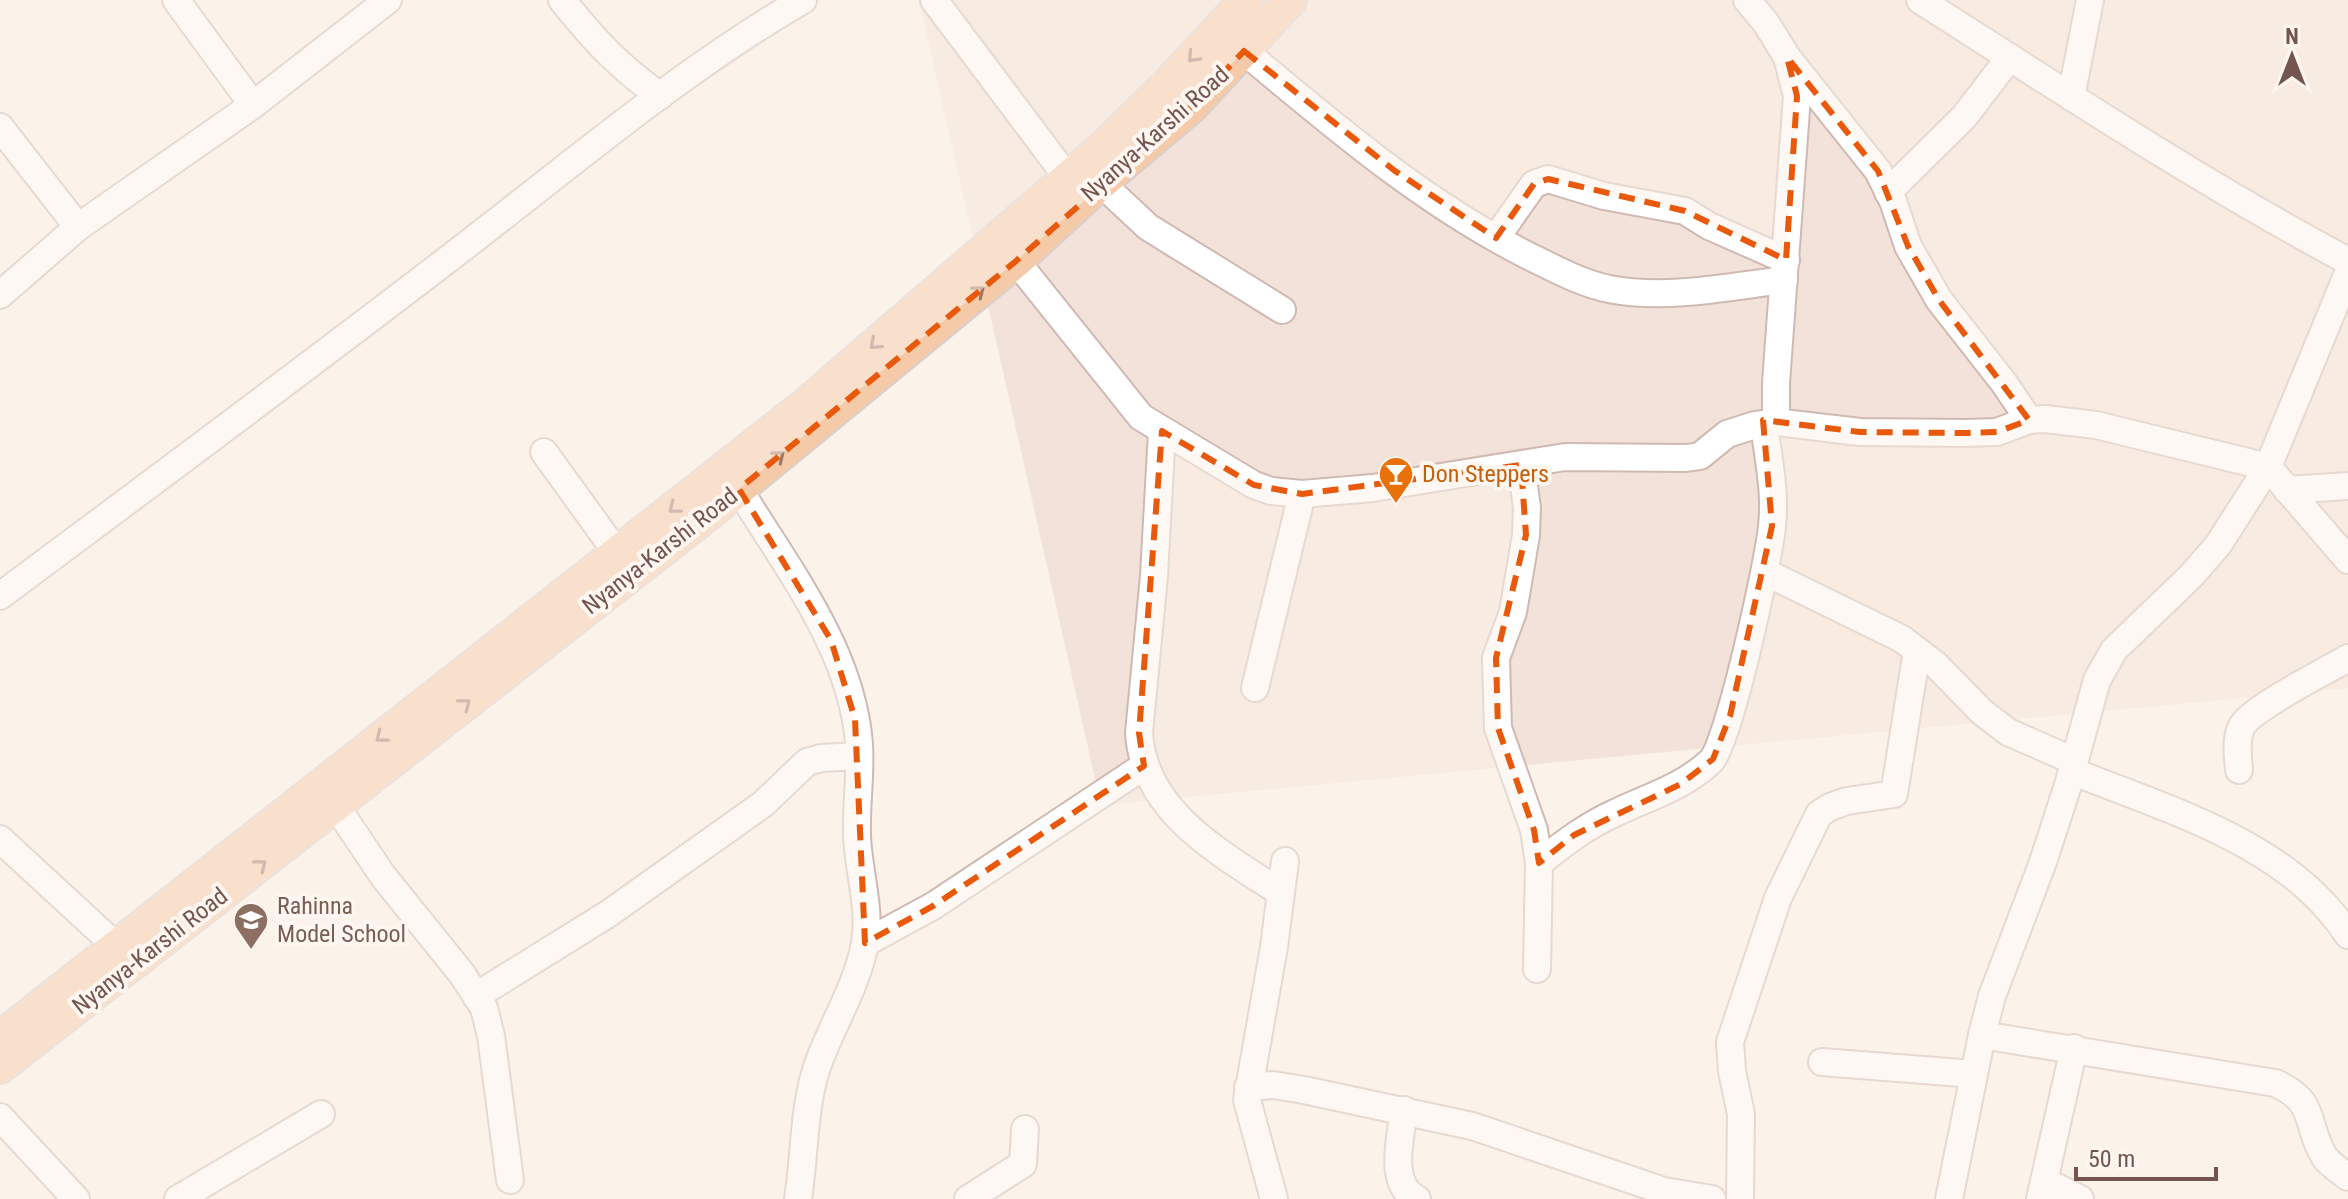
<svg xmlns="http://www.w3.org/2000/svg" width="2348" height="1199" viewBox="0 0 2348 1199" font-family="'Roboto Condensed',sans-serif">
<rect width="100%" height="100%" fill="#fbf2ea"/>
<polygon fill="#f3e2d9" points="919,0 2348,0 2348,688 1101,805"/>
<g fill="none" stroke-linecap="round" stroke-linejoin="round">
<g stroke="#cfbab3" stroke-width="30">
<g id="minor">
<polyline points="176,0 253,105"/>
<path d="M562 0C595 41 617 65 660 96"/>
<polyline points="934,0 1067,177"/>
<polyline points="1747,0 1766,23 1787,57 1797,96 1776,383 1776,422"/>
<path d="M1920 0C2061 90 2200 182 2348 261"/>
<path d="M1244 51C1336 128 1432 210 1541 262 1563 273 1585 284 1609 289 1666 300 1727 287 1784 280"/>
<polyline points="1787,57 1878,171 1893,201 1908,246 1939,300 2004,383 2029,420"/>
<polyline points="2071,97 2090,0"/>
<polyline points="0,127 78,227"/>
<polyline points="1101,183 1148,227 1282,310"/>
<polyline points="1888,192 1964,117 2010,57"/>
<polyline points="1496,238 1534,184 1548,179 1604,196 1685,211 1709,226 1786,260"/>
<polyline points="1016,261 1141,417 1254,485 1271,491 1302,494 1373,488 1565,457 1686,458 1700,456 1727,434 1755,425 1776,422 1860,432 1966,433 1997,432 2029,420 2045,419 2096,425 2268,467 2218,545 2191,576 2114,650 2097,680 2068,785 2043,862 1992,996 1982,1035 1949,1199"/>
<polyline points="2348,273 2268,467 2348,560"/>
<polyline points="0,295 78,227 253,105 388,0"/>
<path d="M1162 431 1154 576 1139 733C1144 813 1221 853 1281 893"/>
<polyline points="544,452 617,553"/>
<polyline points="1521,465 1527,508 1526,535 1513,612 1496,658 1498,728 1534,830 1539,863 1537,969"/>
<path d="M739 489C786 567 852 649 859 744 861 774 856 804 857 835 858 870 871 908 865 943 857 987 831 1026 817 1067 803 1110 805 1155 798 1199"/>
<polyline points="2287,490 2348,486"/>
<polyline points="1765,572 1902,639 1936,665 1982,712 2008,732 2074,761"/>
<path d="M0 596C154 481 308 367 460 250 572 164 681 71 803 0"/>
<polyline points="1255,688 1302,494"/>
<path d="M2239 770C2238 757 2235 738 2242 726 2252 708 2326 671 2348 658"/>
<path d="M2072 771C2167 810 2289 843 2348 935"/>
<polyline points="336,806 383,876 462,974 484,1008 491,1036 510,1180"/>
<polyline points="0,839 116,946"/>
<path d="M1539 863C1563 844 1586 826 1615 813 1648 797 1684 787 1711 761 1729 743 1769 560 1772 526 1776 492 1768 458 1764 424"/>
<polyline points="865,943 933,906 1144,766"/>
<polyline points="476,996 608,914 763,804 807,762 821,758 859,756"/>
<path d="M1982 1035 2275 1083C2318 1102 2304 1122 2324 1156 2329 1164 2340 1171 2348 1177"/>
<polyline points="1822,1062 1974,1074"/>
<polyline points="1248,1087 1273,1085 1304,1090 1472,1126 1664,1191 1712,1199"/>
<path d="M1404 1110C1401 1137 1387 1184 1417 1199"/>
<polyline points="0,1117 76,1199"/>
<polyline points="2044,1181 2080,1199"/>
<polyline points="178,1199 321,1114"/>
<polyline points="968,1199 1023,1164 1025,1129"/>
<polyline points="1274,1199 1247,1100 1274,947 1285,861"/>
<polyline points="1740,1199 1741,1114 1732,1071 1730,1042 1778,898 1819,814 1830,807 1847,801 1894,794 1917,651"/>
<polyline points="2040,1199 2074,1048"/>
</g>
</g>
<g stroke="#d8cfce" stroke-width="36">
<g id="major">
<polyline points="0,1038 804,406 1106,145 1168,84 1246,0"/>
<polyline points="0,1067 707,515 1016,261 1101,183 1192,106 1290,0"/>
</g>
</g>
<use href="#minor" stroke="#fff" stroke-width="26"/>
<use href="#major" stroke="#f5caa8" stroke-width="32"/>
</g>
<defs><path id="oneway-chevron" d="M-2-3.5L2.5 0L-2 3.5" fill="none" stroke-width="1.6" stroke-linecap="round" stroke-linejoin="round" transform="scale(2)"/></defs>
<g stroke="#9b786a">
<use href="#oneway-chevron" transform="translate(1193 57) rotate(133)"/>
<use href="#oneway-chevron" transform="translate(979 291) rotate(-39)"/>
<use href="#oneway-chevron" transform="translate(875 344) rotate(139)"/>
<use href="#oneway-chevron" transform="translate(779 456) rotate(-39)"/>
<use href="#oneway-chevron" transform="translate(674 508) rotate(142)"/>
<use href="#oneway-chevron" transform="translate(465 704) rotate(-38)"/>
<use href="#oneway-chevron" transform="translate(381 737) rotate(142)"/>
<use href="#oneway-chevron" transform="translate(261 865) rotate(-38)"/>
</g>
<path d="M0 0H2348V1199H0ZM1244 51 1395 171 1496 238 1534 184 1548 179 1685 211 1786 260 1797 96 1787 57 1878 171 1908 246 1939 300 2029 420 1997 432 1966 433 1860 432 1763 420 1772 526 1730 716 1713 759 1681 784 1574 835 1539 863 1534 830 1498 728 1496 658 1526 535 1521 465 1302 494 1254 485 1162 431 1139 733 1144 766 933 906 865 943 855 719 831 640 739 489 1016 261 1192 106Z" fill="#fbf2ea" fill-opacity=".55" fill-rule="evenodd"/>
<path fill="none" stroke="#e8590c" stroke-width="6" stroke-dasharray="16 10" stroke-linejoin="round" d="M1244 51 1395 171 1496 238 1534 184 1548 179 1685 211 1786 260 1797 96 1787 57 1878 171 1908 246 1939 300 2029 420 1997 432 1966 433 1860 432 1763 420 1772 526 1730 716 1713 759 1681 784 1574 835 1539 863 1534 830 1498 728 1496 658 1526 535 1521 465 1302 494 1254 485 1162 431 1139 733 1144 766 933 906 865 943 855 719 831 640 739 489 1016 261 1192 106Z"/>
<defs>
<g id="bar-pin" transform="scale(1.8)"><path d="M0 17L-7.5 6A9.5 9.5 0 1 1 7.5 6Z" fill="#e8710a" stroke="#fef6f1"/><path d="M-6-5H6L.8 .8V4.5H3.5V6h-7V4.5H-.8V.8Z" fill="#fff"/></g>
<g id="school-pin" transform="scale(1.8)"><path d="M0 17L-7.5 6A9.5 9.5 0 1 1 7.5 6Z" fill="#8d6e63" stroke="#fef6f1"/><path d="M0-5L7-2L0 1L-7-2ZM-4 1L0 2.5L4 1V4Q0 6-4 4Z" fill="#fff"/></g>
</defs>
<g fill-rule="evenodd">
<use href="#bar-pin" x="1396" y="474"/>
<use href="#school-pin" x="251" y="920"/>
</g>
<g text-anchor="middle" stroke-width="8" stroke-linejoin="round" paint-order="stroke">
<g font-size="24" fill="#75554f" stroke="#fef6f1">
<text transform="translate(1155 134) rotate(-42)" y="8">Nyanya-Karshi Road</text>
<text transform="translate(660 551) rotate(-38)" y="8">Nyanya-Karshi Road</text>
<text transform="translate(150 951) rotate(-38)" y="8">Nyanya-Karshi Road</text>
</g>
<g font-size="24" fill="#c56008" stroke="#fef6f1" text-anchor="start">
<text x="1422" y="482">Don Steppers</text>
</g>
<g font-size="24" fill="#785e54" stroke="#fef6f1" text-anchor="start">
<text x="277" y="914">Rahinna<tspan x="277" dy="28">Model School</tspan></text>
</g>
</g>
<g transform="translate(2292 56)" stroke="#fef6f1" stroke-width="6" paint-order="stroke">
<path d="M0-6L14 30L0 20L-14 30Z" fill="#75554f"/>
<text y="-12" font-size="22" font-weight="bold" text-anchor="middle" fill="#75554f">N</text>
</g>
<path d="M2076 1167v12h140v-12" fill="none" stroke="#75554f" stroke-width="4"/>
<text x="2088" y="1167" font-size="24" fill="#75554f" stroke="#fef6f1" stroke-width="6" paint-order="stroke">50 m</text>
</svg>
